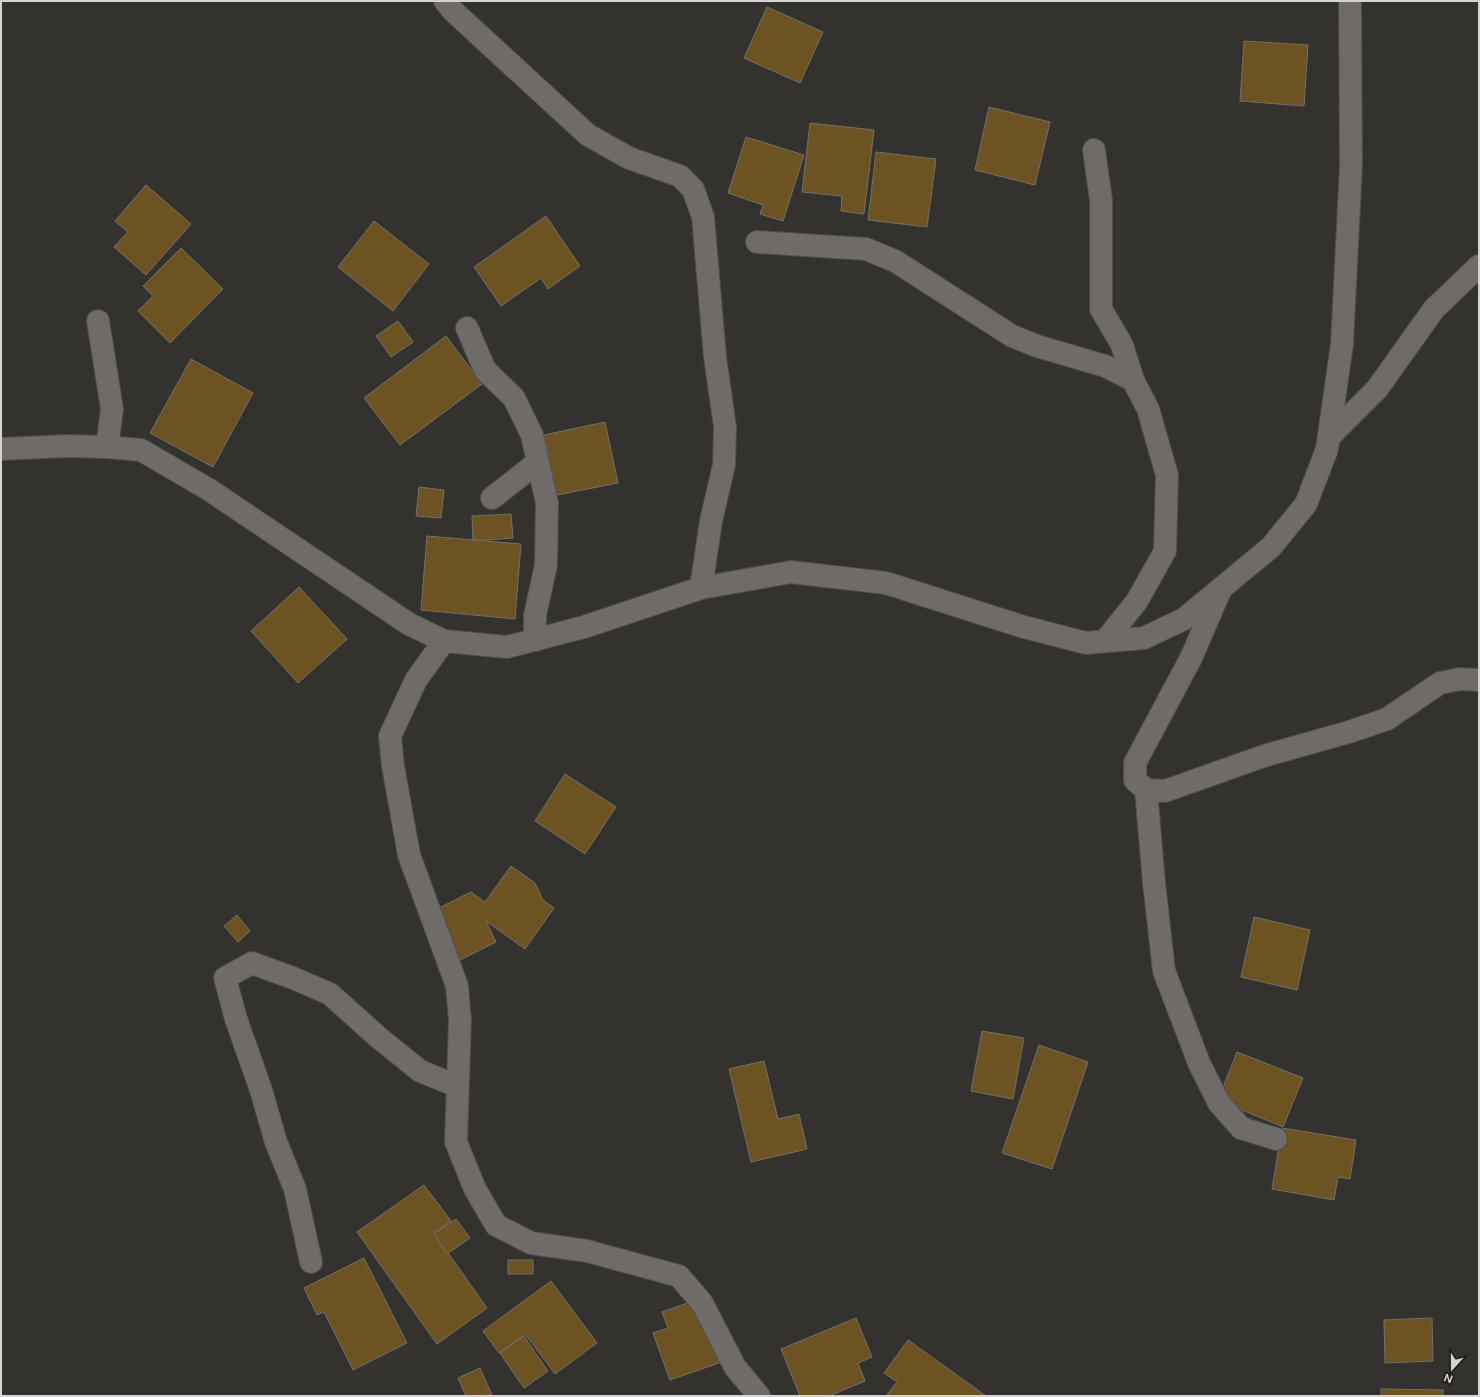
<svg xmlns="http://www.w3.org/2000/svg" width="1480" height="1397" viewBox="0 0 1480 1397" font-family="'Public Sans',sans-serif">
<rect width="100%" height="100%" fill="#34322f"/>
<g fill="#6d5321" stroke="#73716d">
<polygon points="767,7 823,32 800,83 744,58"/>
<polygon points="1244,41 1308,45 1304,106 1240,101"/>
<polygon points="989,107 1050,122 1035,185 975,170"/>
<polygon points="810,123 874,130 864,214 841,211 842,196 802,192"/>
<polygon points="746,137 804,155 783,221 760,214 763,205 728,193"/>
<polygon points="876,152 936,159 927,227 868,220"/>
<polygon points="146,185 191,224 146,275 114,247 128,232 115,221"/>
<polygon points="546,216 580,266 548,289 541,278 501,306 474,267"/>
<polygon points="374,221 429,264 393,311 338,267"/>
<polygon points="181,248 223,289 170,343 138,311 153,296 143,286"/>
<polygon points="398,321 413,342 391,357 376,336"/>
<polygon points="446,336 482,384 400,445 364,398"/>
<polygon points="191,359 253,393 213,467 150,433"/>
<polygon points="605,422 618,483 557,495 544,435"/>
<polygon points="419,487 444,490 441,518 416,516"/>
<polygon points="511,514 513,538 473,541 472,516"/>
<polygon points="427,536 521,544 515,619 421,610"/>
<polygon points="299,587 347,639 298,683 251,631"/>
<polygon points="565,774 616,807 585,854 535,821"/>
<polygon points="511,866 535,883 543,900 554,908 525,949 486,921 496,942 460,960 435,910 471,892 485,902"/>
<polygon points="237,915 250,931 238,942 224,926"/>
<polygon points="1254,917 1310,930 1297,990 1241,977"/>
<polygon points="982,1031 1024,1038 1013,1099 971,1091"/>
<polygon points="1039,1045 1088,1062 1052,1169 1002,1153"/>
<polygon points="1237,1052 1303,1078 1283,1127 1218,1100"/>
<polygon points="764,1061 778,1119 799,1114 807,1149 751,1162 729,1069"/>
<polygon points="1282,1128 1356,1140 1350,1179 1338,1177 1334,1200 1272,1189"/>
<polygon points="424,1185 451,1221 434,1233 487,1308 437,1344 357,1232"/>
<polygon points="456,1219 470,1238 447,1254 434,1234"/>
<polygon points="364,1258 407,1343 353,1370 324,1312 317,1315 304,1288"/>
<rect x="508" y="1260" width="25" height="14"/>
<polygon points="551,1281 597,1343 555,1374 525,1334 499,1353 483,1331"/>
<polygon points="696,1300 719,1363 670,1380 653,1333 668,1328 662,1312"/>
<polygon points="856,1318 872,1357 858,1363 865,1381 829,1396 800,1396 781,1349"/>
<polygon points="1432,1318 1433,1361 1385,1363 1384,1320"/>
<polygon points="524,1336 548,1371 524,1388 500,1353"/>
<polygon points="908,1340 986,1396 886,1396 897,1382 884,1373"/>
<polygon points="480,1368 492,1395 466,1396 458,1378"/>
<polygon points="1381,1389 1443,1390 1443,1396 1381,1396"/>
</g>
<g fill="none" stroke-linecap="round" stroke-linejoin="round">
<g stroke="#504e4b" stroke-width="24">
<g id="minor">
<polyline points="445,1 453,11 588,135 629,158 680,176 693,189 703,217 715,357 725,427 724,465 711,521 701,588"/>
<polyline points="1094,150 1101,200 1101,309 1122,345 1133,380"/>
<polyline points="757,242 866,249 895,261 1012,336 1037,346 1105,366 1133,380 1148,409 1167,475 1165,551 1137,601 1105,641"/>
<polyline points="98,321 112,409 107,447"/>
<polyline points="467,328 485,370 514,398 532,435 547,503 546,565 535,615 535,640"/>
<polyline points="1329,437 1377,389 1434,309 1479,266"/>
<polyline points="1,449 66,446 107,447 141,450 208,489 409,624 444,641 507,647 584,627 701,588 791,572 886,583 1024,627 1086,643 1144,638 1184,619 1271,547 1306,504 1327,449 1342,344 1351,165 1350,1"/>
<polyline points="492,498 538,462"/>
<polyline points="1220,591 1191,658 1135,763 1135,780 1146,790 1165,791 1267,755 1349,732 1387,719 1440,683 1460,679 1479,680"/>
<polyline points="444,641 416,680 390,736 393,766 409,855 457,986 460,1020 456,1142 475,1189 496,1225 531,1243 587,1251 679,1276 702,1303 735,1367 759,1396"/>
<polyline points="1146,790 1154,883 1164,971 1199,1063 1219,1103 1241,1128 1276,1139"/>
<polyline points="311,1262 295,1189 276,1142 261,1090 236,1019 225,978 252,963 293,978 330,994 378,1037 420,1071 457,1086"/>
</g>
</g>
<use href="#minor" stroke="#6e6b68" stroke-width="22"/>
</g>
<rect width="1480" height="1397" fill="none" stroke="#d5d4d2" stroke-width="4"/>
<g transform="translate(1452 1369) rotate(201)" stroke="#1b1a19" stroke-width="3" paint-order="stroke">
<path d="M0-3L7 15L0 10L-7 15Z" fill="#d5d4d2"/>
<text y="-6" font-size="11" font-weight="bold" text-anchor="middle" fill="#d5d4d2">N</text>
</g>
</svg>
